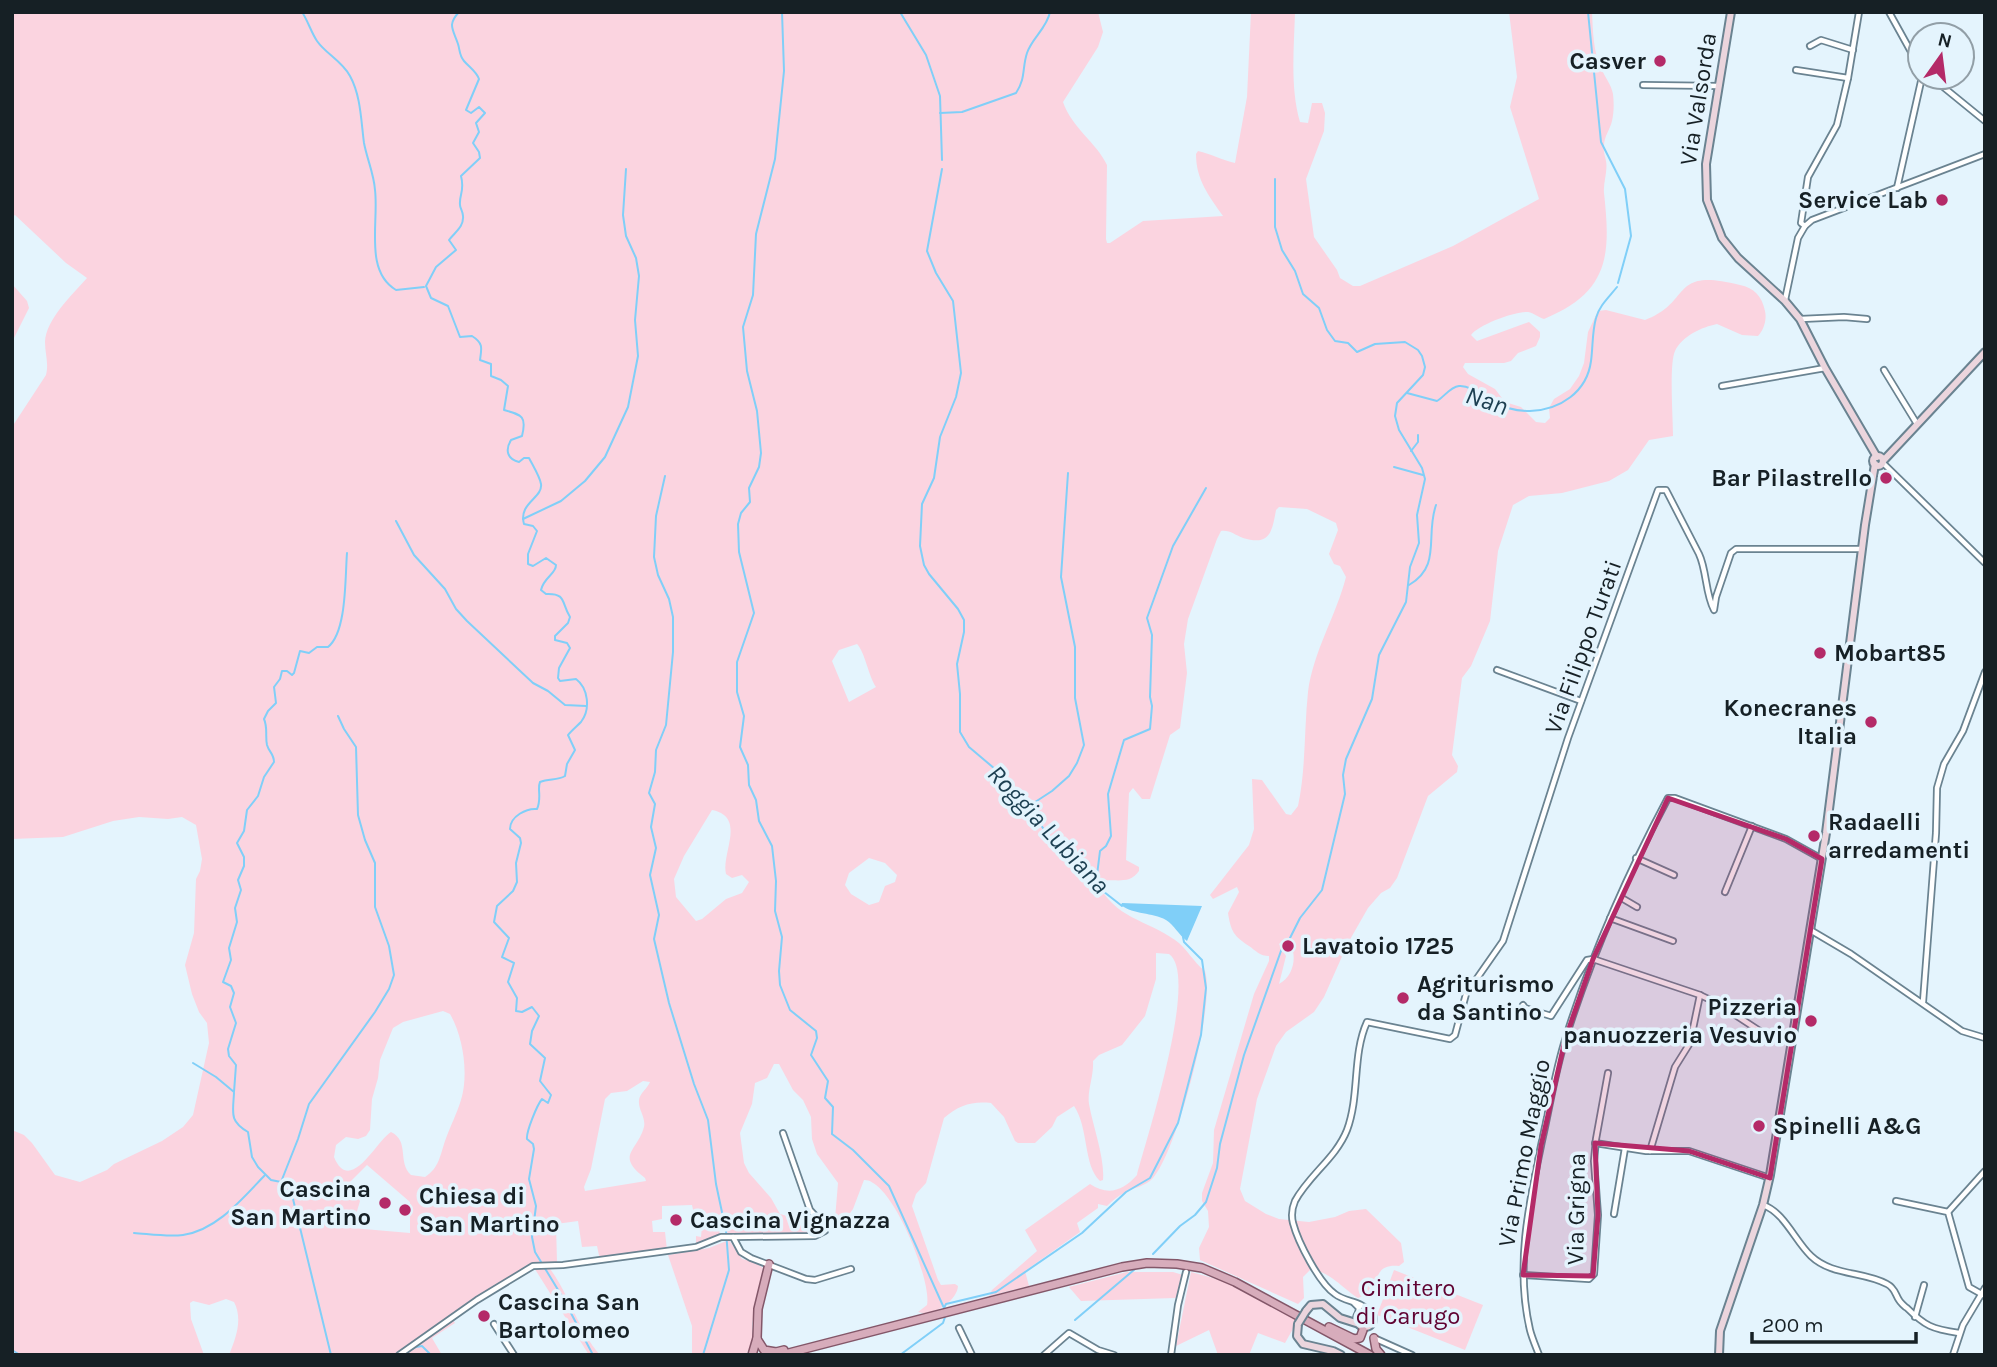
<svg xmlns="http://www.w3.org/2000/svg" width="1997" height="1367" viewBox="0 0 1997 1367" font-family="Karla,sans-serif">
<rect width="100%" height="100%" fill="#e4f4fd"/>
<g fill="#fbd4e0" fill-rule="evenodd">
<path d="M12 12H1098L1103 32 1098 47 1063 102C1072 128 1096 142 1107 165L1106 239 1107 243H1110L1143 221 1223 216C1209 196 1196 180 1196 154L1198 151C1211 154 1222 160 1235 163L1247 97 1251 12H1295C1294 49 1290 87 1300 122L1308 123 1312 103H1322L1325 113 1324 131 1306 179 1314 237 1337 270 1340 278 1353 286H1360L1453 246 1539 199 1510 107 1517 77 1509 12H1592C1593 31 1593 53 1602 70 1606 79 1611 84 1613 94 1614 103 1614 112 1612 121 1610 130 1604 136 1604 146 1603 151 1605 156 1606 161 1608 171 1603 183 1604 193 1611 256 1609 292 1544 319 1538 317 1534 313 1528 312 1515 311 1478 325 1471 335L1477 341 1529 322 1540 332V337L1536 346 1518 353 1511 361 1504 363H1465L1463 367 1468 374 1495 389 1505 402 1521 407 1536 422 1545 423 1550 418 1549 408 1554 399 1570 389 1579 376 1584 363 1588 332 1598 311 1606 310 1645 320C1693 302 1669 267 1740 285 1754 288 1762 296 1765 311 1767 319 1764 330 1758 336L1742 335 1717 324C1702 327 1682 336 1675 351 1669 364 1673 418 1673 436L1649 440 1628 470 1609 481 1562 493 1529 496 1513 505 1498 551 1490 621 1471 666 1462 678 1452 755 1458 766 1457 772 1428 796 1397 878 1390 888 1381 893 1368 908 1348 943 1324 997 1314 1012 1286 1032 1276 1046 1257 1099 1240 1189 1245 1201 1266 1214 1279 1219 1309 1222 1335 1217 1349 1211 1366 1209 1401 1243 1404 1262 1399 1266C1376 1264 1379 1278 1370 1293L1358 1298C1343 1289 1329 1270 1310 1270L1303 1277 1304 1298 1298 1304 1200 1260 1199 1248 1209 1227 1208 1211 1202 1201V1193L1213 1163 1214 1130 1254 994 1269 961V956C1260 956 1256 951 1249 946 1234 936 1231 932 1228 913L1239 892 1237 887 1213 899 1210 895 1249 845 1254 829 1252 779 1262 780 1286 814 1291 815 1298 806C1306 769 1304 729 1308 692 1313 652 1336 616 1346 577L1340 566 1334 564 1329 554 1338 530 1336 523 1307 509 1279 507 1276 510C1272 532 1270 546 1243 538 1234 535 1231 530 1221 531L1217 539 1188 619 1184 644 1187 673 1180 728 1170 735 1150 799H1142L1133 788 1129 793 1126 860 1139 867V871C1128 887 1112 876 1098 883 1114 918 1147 920 1175 940 1187 948 1193 962 1205 971 1216 1004 1177 1151 1153 1178 1145 1187 1134 1187 1124 1193 1118 1196 1112 1201 1107 1206L1098 1204V1208L1077 1223 1080 1232 1025 1271 1029 1286 989 1296 992 1290 1037 1251 1025 1230 1090 1184C1108 1196 1123 1191 1137 1175 1146 1140 1200 975 1169 954L1156 953V979L1145 1016 1122 1045 1099 1055 1093 1061C1094 1076 1087 1091 1089 1104 1093 1127 1105 1158 1103 1180L1100 1181C1083 1165 1089 1128 1074 1106L1057 1117 1052 1127 1035 1143H1018L1015 1141 1004 1117 991 1103C972 1101 959 1105 944 1118L926 1183 916 1194 912 1206 938 1280 941 1285 955 1284 958 1286C957 1301 933 1317 918 1312L927 1305C932 1281 892 1179 864 1180L853 1209 845 1220 839 1222 835 1219 838 1183 817 1154 812 1139 811 1117 803 1100 793 1090 779 1064H774L767 1078 755 1083 752 1104 740 1133 744 1163 749 1173 771 1198 780 1214 805 1221H817L821 1226 820 1230 814 1233 729 1234 716 1221 720 1234 718 1238 696 1247V1236L701 1237 703 1216 694 1214 692 1205 662 1206V1219L652 1221 653 1232H665L667 1250 600 1260 597 1246 582 1247 578 1221 556 1224 557 1262H536L527 1265 452 1318 455 1323 432 1338 442 1355H425L424 1353 419 1355H229C236 1338 243 1319 234 1302L226 1299 209 1305 193 1301 190 1303 191 1319 204 1355H12V1130L24 1135 32 1143 55 1175 80 1182 107 1170 114 1164 162 1141 183 1127 193 1115 209 1043 207 1023 199 1012 192 994 185 965 194 933 196 879 200 871 202 859 196 825 182 817 168 819 139 817 113 821 63 837 12 839V427L46 375C49 363 45 354 45 342 46 319 72 295 87 278L66 263 15 215 12 217ZM857 644C865 652 868 675 876 687L849 702 832 661 839 650ZM712 810C747 817 721 853 726 874L732 878 742 875 749 882 742 893 726 899 702 919 696 921 676 897 674 879 684 856ZM869 858 885 863 897 875 895 882 885 886 879 902 869 905 851 894 845 885 849 873ZM1282 941 1291 945C1297 958 1293 977 1279 984L1286 956 1279 944ZM443 1011 450 1014C463 1036 469 1074 461 1100 457 1113 450 1127 445 1141 440 1156 439 1168 425 1177L411 1175C397 1162 410 1141 391 1132 377 1140 350 1196 334 1157L336 1145 346 1137 358 1139 366 1136 370 1130 372 1099 378 1078 380 1060 393 1028 403 1022ZM643 1081 650 1082C647 1089 640 1093 639 1100 638 1110 646 1117 644 1127 637 1152 615 1155 645 1178L646 1181 585 1191 584 1187 591 1169 605 1099 611 1093 627 1091ZM367 1165 410 1202V1233L352 1228 360 1201 348 1184Z"/>
<polygon points="12,284 27,301 29,308 12,342"/>
<polygon points="729,1240 742,1259 755,1262 763,1268 752,1324 753,1345 745,1355 681,1355 692,1353 692,1326 668,1255 709,1248"/>
<path d="M547 1265C569 1292 577 1329 600 1355H589L533 1266Z"/>
<polygon points="1394,1270 1483,1305 1465,1350 1377,1315"/>
<polygon points="1127,1272 1173,1272 1183,1275 1178,1295 1175,1298 1081,1301 1069,1287"/>
<polygon points="1191,1272 1231,1283 1298,1320 1285,1343 1258,1333 1249,1355 1218,1355 1209,1330 1176,1346"/>
</g>
<path fill="#80cff8" d="M1122 903 1202 906 1187 941C1179 935 1174 925 1166 920 1152 912 1134 915 1121 905Z"/>
<g fill="none" stroke-linecap="round" stroke-linejoin="round">
<g stroke="#80cff8" stroke-width="2">
<path d="M302 12C308 21 311 32 317 41 326 54 342 61 350 76 361 96 361 121 364 143 367 159 374 174 375 190 379 222 364 271 396 290L424 287"/>
<path d="M459 12C447 25 453 29 458 44 460 50 459 55 464 61 469 67 476 71 479 79L466 110 471 113 479 107 485 113 476 123 479 132 473 143 479 152 480 158 461 176C465 191 459 194 460 205 460 208 463 212 463 216 464 227 455 232 449 240L456 250 436 267 426 286 431 298 448 306 460 337 472 336C483 343 482 347 480 360L491 364V376L501 380 508 386 504 410C522 415 527 416 522 436L511 440C505 450 507 459 519 462L524 458H529C532 464 540 477 541 484 543 498 518 503 524 524L533 526 537 531 528 554V564L533 566 546 558 556 565C556 574 544 577 541 590L546 594C567 593 561 603 570 617L568 623 555 636V640L567 643 570 648 559 668 558 678 560 681 576 679C588 688 591 709 581 722 577 726 572 730 568 735L575 750 567 764 565 776C557 781 549 778 540 782 537 789 542 798 537 809 527 808 510 816 510 829L520 838 521 843 516 863 517 882 513 891 497 906 494 922 509 938 502 957 514 963 508 982 517 998 516 1011 522 1012 532 1007 539 1016 532 1031 530 1044 545 1058 540 1081 551 1095 548 1103 542 1099C537 1105 526 1132 527 1139L533 1144 534 1149 529 1179 536 1206 532 1237 535 1252 563 1298 593 1355"/>
<polyline points="782,12 784,71 775,159 756,234 753,295 743,327 747,371 757,411 761,453 759,467 749,488 750,502 741,513 738,524 739,552 754,613 737,662 737,692 744,716 740,747 748,765 749,785 756,800 759,821 772,846 776,881 775,911 782,937 779,971 780,985 790,1010 816,1031 817,1038 811,1055 828,1081 825,1098 833,1107 832,1134 853,1150 889,1186 944,1308 946,1304 996,1292 1082,1233 1126,1192 1150,1178 1178,1123 1201,1035 1206,988 1202,960 1184,942 1183,937"/>
<polyline points="900,12 926,55 940,96 942,160"/>
<polyline points="1588,12 1601,142 1625,189 1631,236 1618,283"/>
<path d="M940 113 962 112 1016 93C1026 78 1022 68 1027 53 1032 38 1047 28 1050 12"/>
<polyline points="942,169 927,251 936,273 953,301 961,373 956,397 940,437 934,478 922,504 920,546 924,565 929,574 958,609 964,620 964,632 957,664 960,694 960,732 969,747 1008,780 1051,839 1085,877 1122,906"/>
<polyline points="1275,179 1275,227 1282,250 1295,271 1303,294 1319,308 1327,330 1335,341 1348,343 1357,352 1375,344 1405,342 1418,350 1422,356 1425,367 1423,375 1397,403 1395,416 1399,430 1422,468 1425,479 1417,515 1419,543 1410,567 1406,602 1379,655 1372,699 1346,759 1343,775 1345,794 1322,890 1300,918 1288,942"/>
<path d="M1407 393 1437 401C1444 397 1450 387 1459 386 1471 385 1483 397 1493 402 1504 408 1517 411 1530 411 1560 410 1587 392 1591 361 1593 347 1592 332 1596 318 1599 306 1609 297 1617 287"/>
<polyline points="1411,451 1418,442 1418,435"/>
<polyline points="1394,467 1423,475"/>
<polyline points="665,476 656,516 654,557 658,575 669,599 673,617 673,652 666,725 656,750 655,772 649,793 655,804 651,827 656,848 650,875 659,915 654,939 669,1003 694,1084 708,1120 716,1184 726,1231 729,1270 703,1355"/>
<polyline points="523,519 561,501 585,481 605,457 628,407 638,356 635,320 639,276 636,258 626,236 623,215 626,169"/>
<polyline points="396,521 414,555 445,589 456,609 467,621 533,683 548,691 565,705 586,706"/>
<path d="M1409 585C1442 566 1425 536 1436 505"/>
<polyline points="1029,806 1052,791 1069,776 1077,763 1084,745 1075,698 1075,647 1061,577 1068,473"/>
<polyline points="1093,885 1097,875 1100,851 1106,846 1111,836 1108,794 1124,740 1150,729 1152,706 1150,697 1152,635 1147,618 1173,546 1206,488"/>
<path d="M193 1063 216 1077 234 1092 236 1065 229 1056 228 1049 236 1023 230 1007 234 993 231 986 223 982 231 960 229 948 237 922 235 908 241 890 238 880 244 866V857L237 843 244 831 247 810 258 796 264 777 274 762C274 754 269 752 267 745 265 736 268 728 264 719L268 711 276 703 274 687 280 679 282 671H287L292 675 294 673 300 651 309 653 317 647H328C347 632 345 577 347 553"/>
<path d="M234 1093C233 1113 229 1121 248 1132L252 1157 258 1167 271 1180 281 1182 293 1199 331 1355"/>
<polyline points="281,1182 298,1139 309,1104 375,1012 389,989 394,975 389,946 375,907 375,863 365,840 358,815 356,747 344,729 338,716"/>
<path d="M134 1233C149 1234 167 1237 183 1235 217 1230 242 1199 265 1175"/>
<polyline points="1153,1254 1180,1226 1195,1215 1206,1202 1217,1168 1220,1144 1244,1055 1282,948"/>
<polyline points="1075,1320 1135,1269"/>
<polyline points="12,1350 20,1355"/>
<polyline points="404,1354 416,1347 422,1346 431,1355"/>
<polyline points="900,1355 943,1323 945,1317"/>
</g>
<g stroke="#6a8391" stroke-width="8">
<g id="street">
<polyline points="1889,12 1920,68"/>
<polyline points="1810,46 1821,40 1853,50"/>
<polyline points="1796,70 1848,78"/>
<polyline points="1931,77 1985,121"/>
<polyline points="1643,85 1719,86"/>
<polyline points="1897,188 1922,77"/>
<polyline points="1805,226 1812,220 1985,154"/>
<polyline points="1785,300 1798,238 1805,226 1801,223 1808,177 1837,125 1848,78 1859,12"/>
<polyline points="1801,319 1844,317 1867,319"/>
<polyline points="1884,370 1917,424"/>
<polyline points="1722,386 1825,368"/>
<polyline points="1883,463 1985,563"/>
<polyline points="1497,670 1581,701"/>
<polyline points="1636,858 1674,875"/>
<polyline points="1725,892 1752,826"/>
<polyline points="1620,897 1637,907"/>
<polyline points="1610,918 1673,941"/>
<polyline points="1812,931 1851,954 1962,1031 1985,1038"/>
<polyline points="1923,1002 1936,833 1937,788 1944,764 1963,731 1985,672"/>
<polyline points="1523,1005 1525,1008 1551,1016 1587,960 1593,959 1700,995 1717,1003 1769,1037 1792,1041"/>
<polyline points="1595,1143 1646,1151 1689,1151 1770,1178"/>
<polyline points="1650,1151 1675,1067 1690,1043 1700,995"/>
<polyline points="1896,1201 1948,1212 1969,1287 1985,1296"/>
<path d="M1763 1205C1784 1212 1795 1241 1811 1256 1832 1276 1863 1271 1887 1284 1895 1288 1895 1294 1899 1300 1900 1302 1905 1307 1907 1308 1925 1326 1932 1329 1959 1333"/>
<polyline points="1948,1212 1985,1171"/>
<polyline points="1614,1214 1625,1148"/>
<polyline points="733,1237 815,1236 825,1231 824,1225 810,1210 783,1133"/>
<polyline points="1523,1275 1589,1279 1594,1274 1598,1215 1594,1161 1596,1139 1608,1073"/>
<polyline points="1354,1303 1359,1308 1358,1314"/>
<path d="M1369 1311C1361 1301 1345 1302 1335 1294 1319 1283 1298 1242 1293 1223 1291 1215 1292 1208 1295 1201 1309 1175 1336 1158 1347 1130 1360 1095 1352 1055 1367 1022L1450 1039 1455 1035 1466 994 1503 941 1568 738 1658 490H1666L1699 554C1707 571 1705 593 1714 610L1716 597 1731 553 1736 549H1862"/>
<polyline points="1915,1317 1924,1285"/>
<polyline points="494,1324 514,1355"/>
<polyline points="959,1328 972,1355"/>
<polyline points="1374,1338 1412,1355"/>
<polyline points="399,1355 477,1300 533,1266 563,1265 696,1247 721,1237 733,1237 741,1252 751,1258 806,1279 815,1280 851,1269"/>
<polyline points="1044,1355 1069,1333 1098,1350 1114,1355"/>
<polyline points="1171,1355 1178,1305 1186,1272"/>
<path d="M1539 1355C1536 1347 1532 1338 1530 1330 1515 1266 1529 1203 1542 1141 1550 1106 1555 1071 1566 1037 1592 954 1627 875 1668 798H1675L1786 839 1822 859"/>
<polyline points="1953,1355 1963,1325 1985,1288"/>
</g>
</g>
<g stroke="#6a8391" stroke-width="10">
<g id="secondary">
<polyline points="1731,12 1706,164 1707,200 1722,238 1738,258 1785,301 1800,319 1825,368 1877,457"/>
<circle cx="1878" cy="461" r="5"/>
<polyline points="1883,461 1985,352"/>
<circle cx="1365" cy="1319" r="8"/>
<polyline points="1306,1311 1311,1305 1323,1304 1340,1318 1359,1324"/>
<polyline points="1298,1324 1297,1336 1303,1344 1333,1351 1341,1355"/>
<polyline points="1719,1355 1720,1331 1763,1205 1770,1175 1826,833 1865,525 1875,464"/>
</g>
</g>
<g stroke="#835769" stroke-width="10">
<g id="primary">
<polyline points="1329,1327 1354,1339 1360,1338 1363,1330"/>
<polyline points="1374,1338 1376,1349 1381,1355"/>
<polyline points="757,1339 764,1350 776,1352 784,1350"/>
<polyline points="752,1355 757,1338 758,1309 769,1264"/>
<polyline points="781,1355 1122,1267 1147,1263 1177,1264 1202,1268 1235,1282 1370,1355"/>
</g>
</g>
<use href="#street" stroke="#fff" stroke-width="4.5"/>
<use href="#secondary" stroke="#ebd5dd" stroke-width="6"/>
<use href="#primary" stroke="#d7acbb" stroke-width="7"/>
<g stroke="#6a8391" stroke-width="10" stroke-linecap="butt">
<polyline id="secondary-bridge" points="1298,1324 1306,1311"/>
</g>
<use href="#secondary-bridge" stroke="#ebd5dd" stroke-width="6"/>
</g>
<path fill="#b42a68" fill-opacity="0.2" stroke="#b42a68" stroke-width="5" stroke-linejoin="round" d="M1668 798 1786 839 1822 859 1770 1178 1689 1151 1595 1143 1598 1215 1593 1276 1523 1275 1541 1146 1565 1040 1593 959Z"/>
<g fill="#b42a68" stroke="#e4f4fd" stroke-width="2.5">
<circle cx="1660" cy="61" r="7"/>
<circle cx="1942" cy="200" r="7"/>
<circle cx="1886" cy="478" r="7"/>
<circle cx="1820" cy="653" r="7"/>
<circle cx="1871" cy="722" r="7"/>
<circle cx="1814" cy="836" r="7"/>
<circle cx="1288" cy="946" r="7"/>
<circle cx="1403" cy="998" r="7"/>
<circle cx="1811" cy="1021" r="7"/>
<circle cx="1759" cy="1126" r="7"/>
<circle cx="385" cy="1203" r="7"/>
<circle cx="405" cy="1210" r="7"/>
<circle cx="676" cy="1220" r="7"/>
<circle cx="484" cy="1316" r="7"/>
</g>
<g text-anchor="middle" stroke-width="7" stroke-linejoin="round" paint-order="stroke">
<g font-size="24" font-weight="bold" fill="#162025" stroke="#e4f4fd" text-anchor="start">
<text x="1646" y="69" text-anchor="end">Casver</text>
<text x="1928" y="208" text-anchor="end">Service Lab</text>
<text x="1872" y="486" text-anchor="end">Bar Pilastrello</text>
<text x="1834" y="661">Mobart85</text>
<text x="1857" y="716" text-anchor="end">Konecranes<tspan x="1857" dy="28">Italia</tspan></text>
<text x="1828" y="830">Radaelli<tspan x="1828" dy="28">arredamenti</tspan></text>
<text x="1302" y="954">Lavatoio 1725</text>
<text x="1417" y="992">Agriturismo<tspan x="1417" dy="28">da Santino</tspan></text>
<text x="1797" y="1015" text-anchor="end">Pizzeria<tspan x="1797" dy="28">panuozzeria Vesuvio</tspan></text>
<text x="1773" y="1134">Spinelli A&amp;G</text>
<text x="371" y="1197" text-anchor="end">Cascina<tspan x="371" dy="28">San Martino</tspan></text>
<text x="419" y="1204">Chiesa di<tspan x="419" dy="28">San Martino</tspan></text>
<text x="690" y="1228">Cascina Vignazza</text>
<text x="498" y="1310">Cascina San<tspan x="498" dy="28">Bartolomeo</tspan></text>
</g>
<g font-size="24" fill="#162025" stroke="#e4f4fd">
<text transform="translate(1698 99) rotate(-81)" y="8">Via Valsorda</text>
<text transform="translate(1583 647) rotate(-70)" y="8">Via Filippo Turati</text>
<text transform="translate(1524 1153) rotate(-79)" y="8">Via Primo Maggio</text>
<text transform="translate(1576 1209) rotate(-89)" y="8">Via Grigna</text>
</g>
<g font-size="24" fill="#600332" stroke="#e4f4fd">
<text x="1408" y="1296">Cimitero<tspan x="1408" dy="28">di Carugo</tspan></text>
</g>
<g font-size="26" font-style="italic" fill="#1c3f51" stroke="#e4f4fd">
<text transform="translate(1487 400) rotate(18)" y="9">Nan</text>
<text transform="translate(1049 829) rotate(47)" y="9">Roggia Lubiana</text>
</g>
</g>
<rect width="1997" height="1367" fill="none" stroke="#162025" stroke-width="28"/>
<g transform="translate(1941 56) rotate(14)"><circle r="33" fill="#e4f4fd" stroke="#929fa7" stroke-width="2"/>
<path d="M0-5L12 26L0 18L-12 26Z" fill="#b42a68"/>
<text y="-10" font-size="19" font-weight="bold" text-anchor="middle" fill="#162025">N</text>
</g>
<path d="M1752 1332v10h164v-10" fill="none" stroke="#162025" stroke-width="3.5"/>
<text x="1762" y="1332" font-size="21" fill="#162025" stroke="#e4f4fd" stroke-width="5" paint-order="stroke">200 m</text>
</svg>
